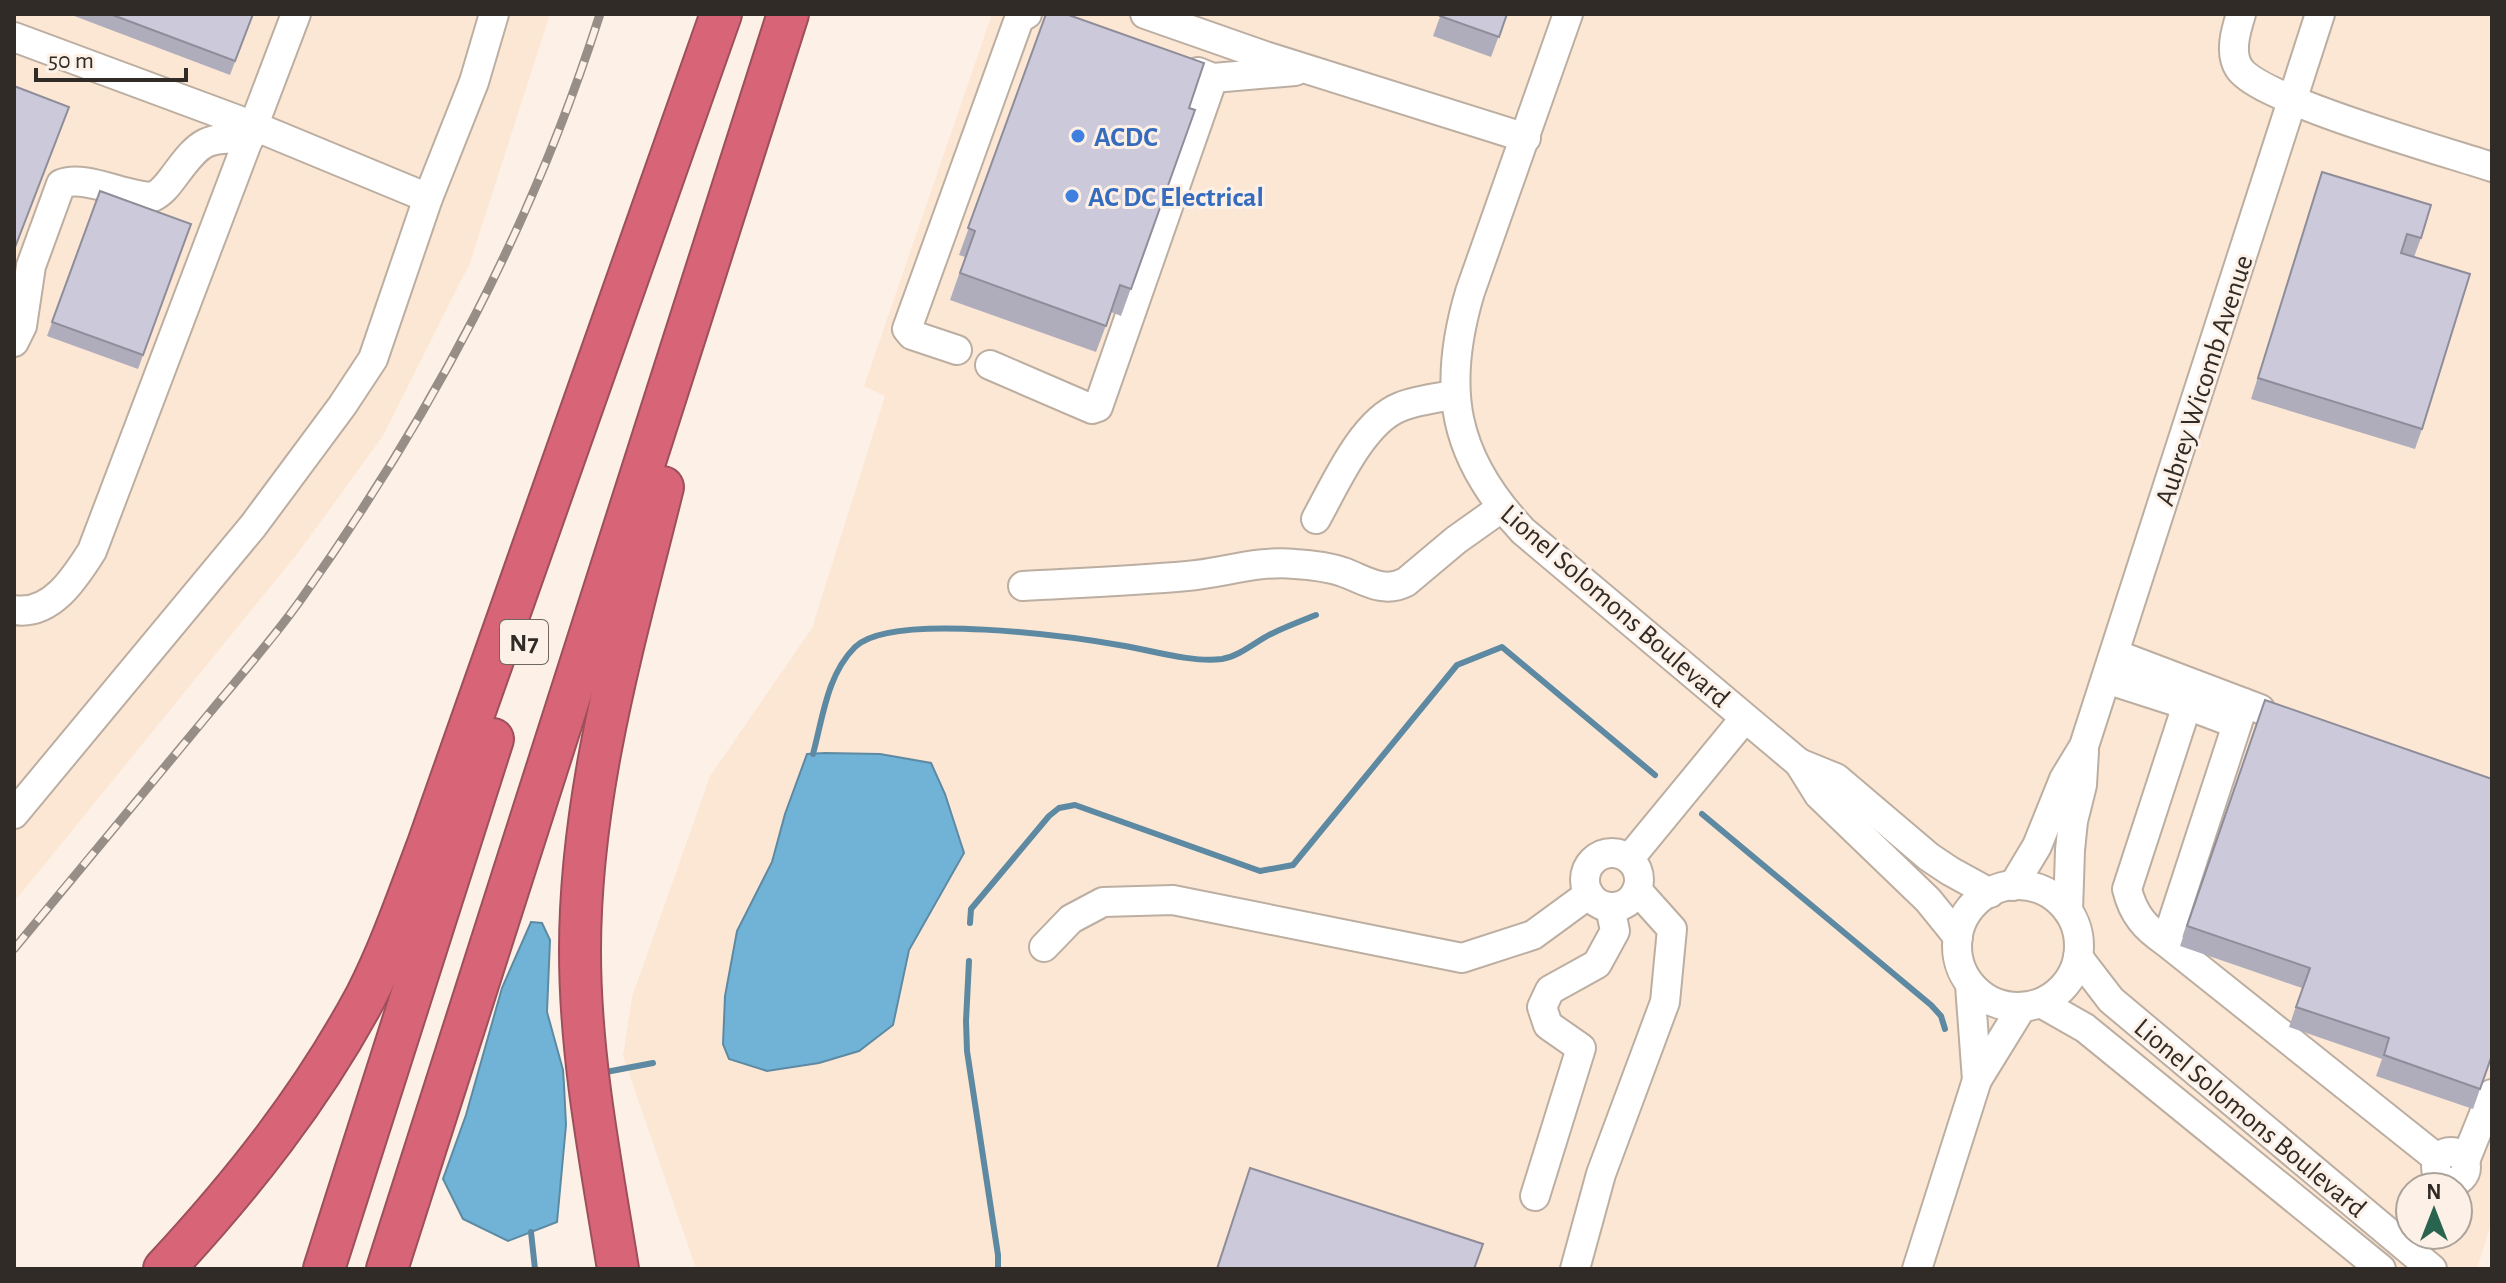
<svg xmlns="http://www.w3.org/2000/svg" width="2506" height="1283" viewBox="0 0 2506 1283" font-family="'Alegreya Sans',sans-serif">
<rect width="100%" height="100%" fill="#fdf1e7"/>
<g fill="#fce7d5" fill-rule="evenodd">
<polygon points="14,14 550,14 470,263 383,436 298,553 14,902"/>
<path d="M992 14H2492V1221L2477 1269H696L623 1056 632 997 710 776 812 628 885 396 864 386ZM2410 1187H2458V1235H2410Z"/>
</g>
<g fill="#70b3d7" stroke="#5d8aa2" stroke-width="2">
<polygon points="825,753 880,754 931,763 945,794 964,853 909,950 893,1025 859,1051 819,1063 767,1071 729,1059 723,1044 725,996 737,931 772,862 785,814 807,754"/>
<polygon points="531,922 542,923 550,940 547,1012 563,1070 564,1085 566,1125 557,1222 508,1241 463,1219 443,1179 466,1115 502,988"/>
</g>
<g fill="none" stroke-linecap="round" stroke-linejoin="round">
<g stroke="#5d8aa2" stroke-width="6">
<path d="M813 754C823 717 827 675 855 647 891 611 1074 637 1125 646 1153 651 1194 663 1222 659 1240 656 1255 642 1271 634 1285 627 1301 621 1316 615"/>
<polyline points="1702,814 1931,1005 1941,1016 1945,1029"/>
<polyline points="970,923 971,909 1049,816 1059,808 1075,805 1260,871 1293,865 1457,665 1502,647 1655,775"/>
<polyline points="969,961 966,1021 967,1051 998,1255 998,1269"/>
<polyline points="606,1072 653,1063"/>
<polyline points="531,1232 535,1269"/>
</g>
<g stroke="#bcaea1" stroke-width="32">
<g id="minor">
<polyline points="1145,14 1265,56 1526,138"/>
<path d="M1568 14 1470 292C1441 389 1453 457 1523 531L1799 763 1819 795 1928 900 1958 937"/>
<path d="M2241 14C2236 30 2229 53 2239 68 2259 100 2447 152 2492 167"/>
<polyline points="14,37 254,126 428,198"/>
<polyline points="1198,72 1213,78 1295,71"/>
<path d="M14 342 22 326 31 266 61 184C84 174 126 197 153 197 163 192 169 183 175 175 200 141 207 136 249 139"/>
<polyline points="957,350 912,335 907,329 1019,19 1027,14"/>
<polyline points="990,365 1092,409 1098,407 1213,78"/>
<path d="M1316 519C1335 485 1362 422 1400 407 1417 400 1437 398 1455 395"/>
<path d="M1023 586C1077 583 1132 581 1187 576 1223 573 1258 560 1295 564 1312 565 1328 567 1343 572 1365 580 1383 594 1406 582L1456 540 1501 508"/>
<path d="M14 610C51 616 75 578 92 551L296 14"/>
<polyline points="2115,654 2260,709"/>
<polyline points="2106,679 2187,705 2237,724"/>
<path d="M2187 705 2127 889C2133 914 2145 928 2166 942L2244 703"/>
<polyline points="1799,763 1836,778 1929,857 1950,871 1990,893"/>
<polyline points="14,814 253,526 342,406 373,359 428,198 474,82 494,14"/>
<circle cx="1612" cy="880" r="27"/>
<polyline points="1629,859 1745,718"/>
<circle cx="2018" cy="946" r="61"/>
<polyline points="2013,886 2037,846 2064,779 2084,746 2320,14"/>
<polyline points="2068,911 2070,850 2073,821 2082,785 2084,751"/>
<polyline points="2166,942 2438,1159"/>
<polyline points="1044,947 1071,919 1103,902 1173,900 1462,958 1533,935 1589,894"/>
<polyline points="2078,957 2111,1000 2432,1269"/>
<polyline points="1970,985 1977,1080"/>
<polyline points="2041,1003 2085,1028 2381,1269"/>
<circle cx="2451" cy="1167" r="15"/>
<polyline points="2465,1161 2492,1094"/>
<polyline points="1535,1196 1581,1048 1548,1025 1542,1007 1550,990 1597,964 1615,931 1610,907"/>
<polyline points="1575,1269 1601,1174 1665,1002 1672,929 1637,890"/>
<polyline points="1917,1269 1977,1080 2022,1007"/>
</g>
</g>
<g stroke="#9d505b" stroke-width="44">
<g id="highway">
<path d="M164 1269C242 1185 312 1097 366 996 391 947 409 894 428 844L721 14"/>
<polyline points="324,1269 493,739"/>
<polyline points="387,1269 788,14"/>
<path d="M618 1269C601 1163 580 1058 580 951 580 792 625 640 663 487"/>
</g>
</g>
<use href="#minor" stroke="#fff" stroke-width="28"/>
<use href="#highway" stroke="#d76477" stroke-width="40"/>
<g stroke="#978e87" stroke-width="9">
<path id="rail" d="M14 949C78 871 143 794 207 716 239 677 273 639 302 598 431 416 532 227 600 14"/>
</g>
<use href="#rail" stroke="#fdf1e7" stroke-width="6" stroke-dasharray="18" stroke-linecap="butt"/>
</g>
<g fill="#afadbb">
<polygon points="69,14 253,14 230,75"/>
<polygon points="1046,14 1189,108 1195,110 1121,316 1111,312 1096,352 950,300 965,257 959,255"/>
<polygon points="1441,14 1507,14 1491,57 1433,36"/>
<polygon points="2322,172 2421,238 2414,257 2422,429 2415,449 2251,399"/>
<polygon points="100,191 191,224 138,369 47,336"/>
<polygon points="2265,700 2492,1055 2473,1109 2376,1076 2382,1059 2289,1027 2302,988 2180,946"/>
<polygon points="1250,1168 1474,1269 1216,1269"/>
</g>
<g fill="#cbc9da" stroke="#8e8d99" stroke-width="2">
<polygon points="110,14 253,14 235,61"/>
<polygon points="1046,14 1066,14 1204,63 1189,108 1195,110 1131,289 1120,285 1106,326 960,273 975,231 968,228"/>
<polygon points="1441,14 1507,14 1499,37 1440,16"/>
<polygon points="14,86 69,107 14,250"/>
<polygon points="2322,172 2431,205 2421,238 2407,234 2401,253 2470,274 2422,429 2258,378"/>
<polygon points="100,191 191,224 143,355 52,322"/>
<polygon points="2265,700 2492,779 2492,1055 2480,1089 2384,1055 2389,1038 2296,1007 2310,968 2187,926"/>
<polygon points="1250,1168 1483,1244 1474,1269 1217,1269"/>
</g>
<g fill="#3f7fe0" stroke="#fdf1e7" stroke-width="3">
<circle cx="1078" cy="136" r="8"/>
<circle cx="1072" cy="196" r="8"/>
</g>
<g text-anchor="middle" stroke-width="6" stroke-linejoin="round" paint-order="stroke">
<rect fill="#fdf1e7" stroke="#6e6660" stroke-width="2" x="500" y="620" width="48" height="44" rx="6"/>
<g font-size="26" font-weight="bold" fill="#302b26">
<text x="524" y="651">N7</text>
</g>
<g font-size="28" font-weight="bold" fill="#366cbe" stroke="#fdf1e7" text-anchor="start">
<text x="1094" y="146">ACDC</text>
<text x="1088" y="206">AC DC Electrical</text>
</g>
<g font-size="28" fill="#302b26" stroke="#fdf1e7">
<text transform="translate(2203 380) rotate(-72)" y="10">Aubrey Wicomb Avenue</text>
<text transform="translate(1616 605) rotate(41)" y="10">Lionel Solomons Boulevard</text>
<text transform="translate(2251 1117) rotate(40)" y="10">Lionel Solomons Boulevard</text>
</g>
</g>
<rect width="2506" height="1283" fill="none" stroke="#302b26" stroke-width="32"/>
<g transform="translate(2434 1211)"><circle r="38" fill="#fdf1e7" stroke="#aba29a" stroke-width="2"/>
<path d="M0-6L14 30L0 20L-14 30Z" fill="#29644e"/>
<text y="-12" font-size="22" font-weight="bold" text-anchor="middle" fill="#302b26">N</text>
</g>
<path d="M36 68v12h150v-12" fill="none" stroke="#302b26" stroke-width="4"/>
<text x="48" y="68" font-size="24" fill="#302b26" stroke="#fdf1e7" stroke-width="6" paint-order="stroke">50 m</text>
</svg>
